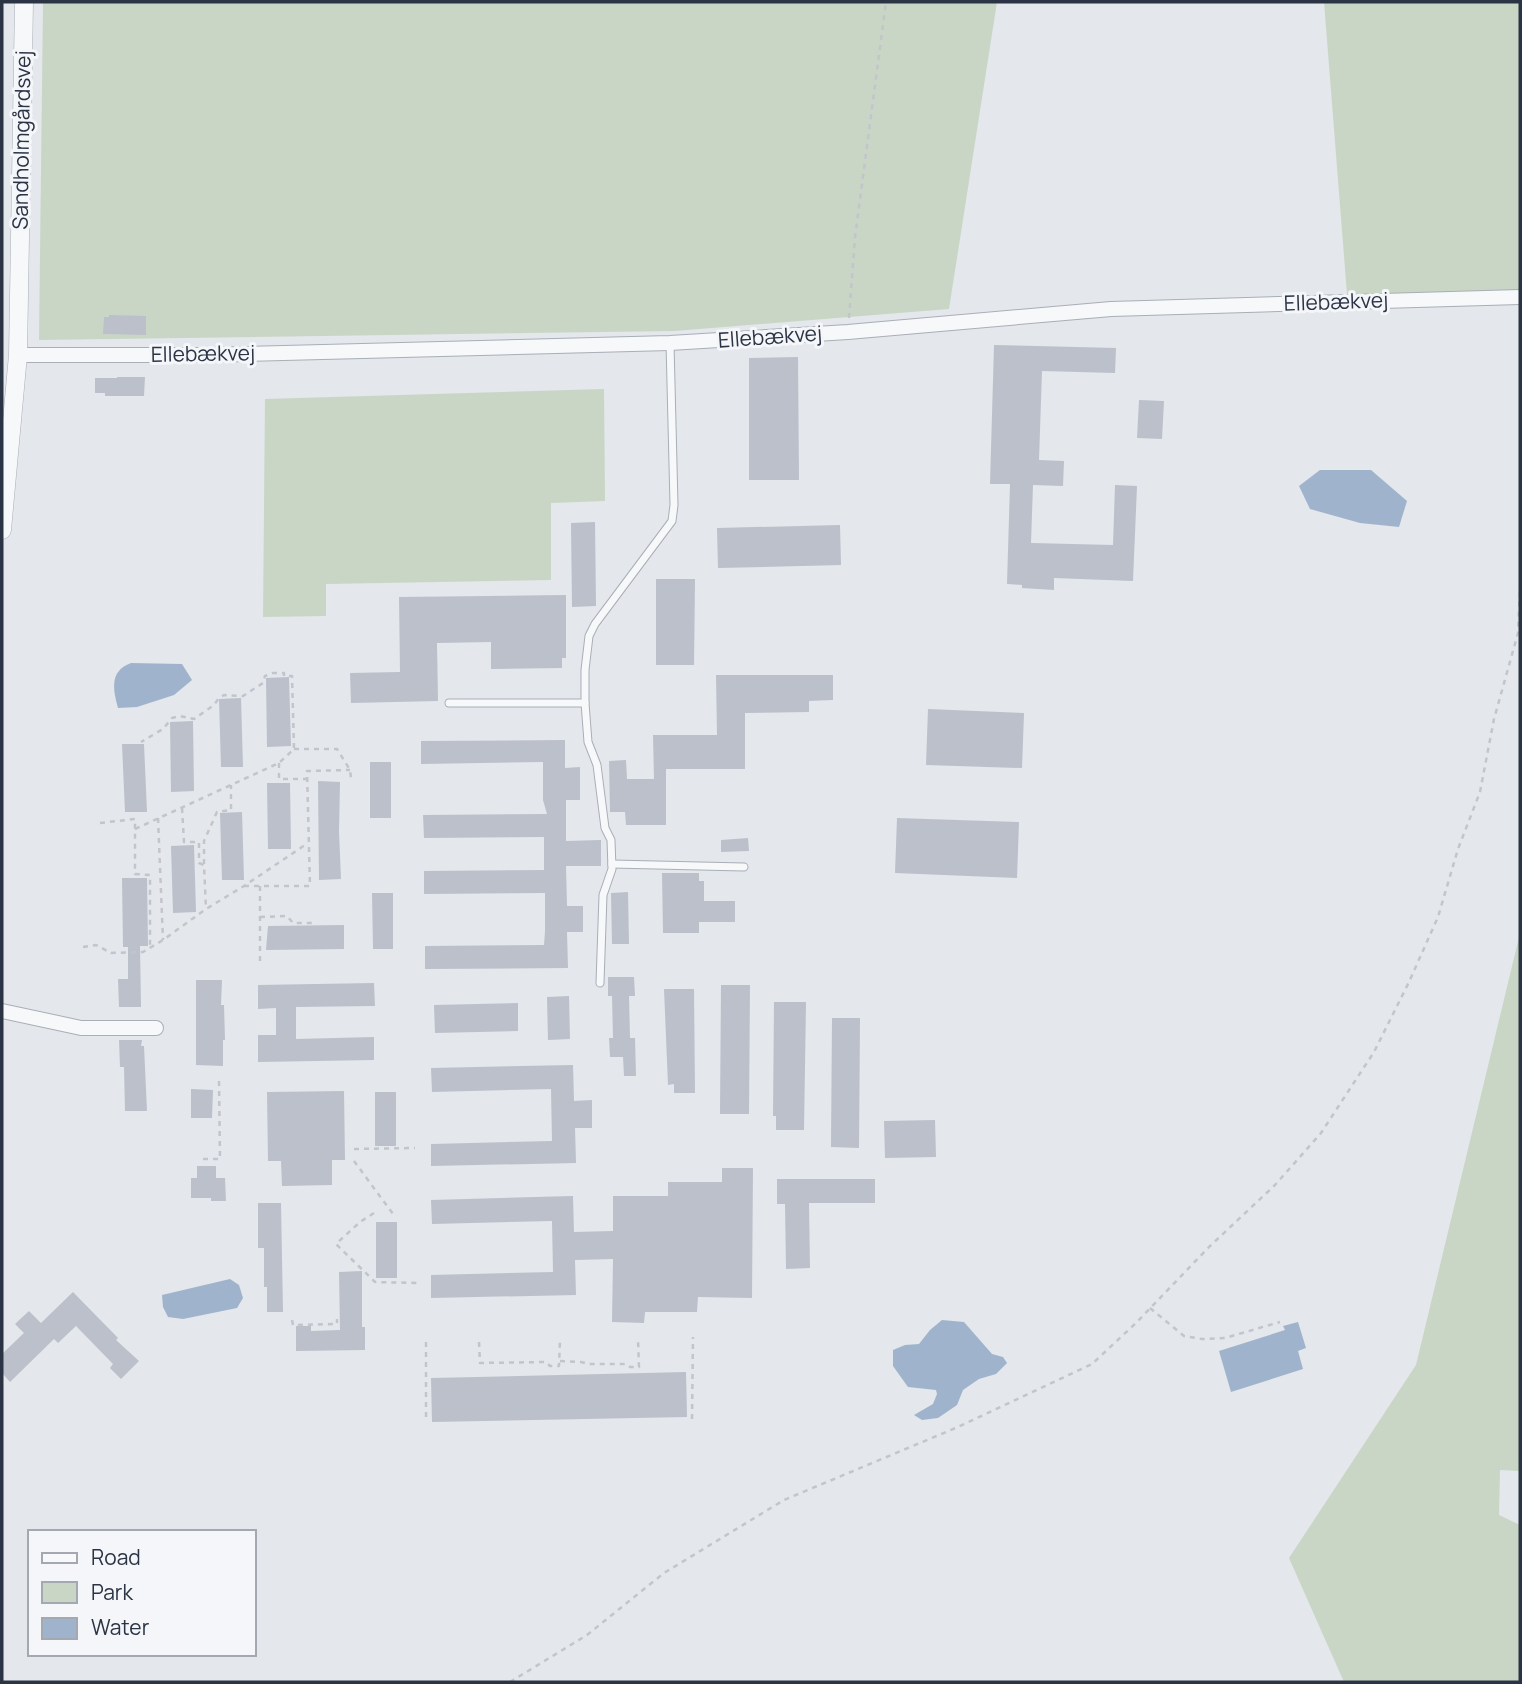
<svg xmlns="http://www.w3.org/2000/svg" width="1522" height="1684" viewBox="0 0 1522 1684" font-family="Manrope,sans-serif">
<rect width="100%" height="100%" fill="#e4e7ec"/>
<g fill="#c9d6c5">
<polygon points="43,2 997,2 949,309 675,331 39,340"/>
<polygon points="1324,2 1520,2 1520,291 1347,294"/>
<polygon points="604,389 605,501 551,503 551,580 326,584 326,616 263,617 265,399"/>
<polygon points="1520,933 1520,1471 1500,1470 1499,1515 1520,1525 1520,1682 1344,1682 1289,1558 1416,1365"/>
</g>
<g fill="#9fb4cc">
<polygon points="1320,470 1371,470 1407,501 1399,527 1360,523 1310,509 1299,486"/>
<path d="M131 663 182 664 192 680 174 695 137 707 118 708C113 690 109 671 131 663Z"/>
<polygon points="230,1279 239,1285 243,1298 237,1308 183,1319 168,1317 163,1307 162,1295"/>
<polygon points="942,1320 964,1322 992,1354 1003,1357 1007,1363 996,1374 979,1379 963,1390 957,1405 938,1418 922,1420 914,1415 933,1404 937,1394 936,1390 908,1387 893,1366 893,1350 905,1345 919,1344 930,1330"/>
<polygon points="1298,1322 1306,1348 1298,1351 1303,1369 1231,1392 1219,1351 1285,1330 1283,1326"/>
</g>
<g fill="#bbc0ca">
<polygon points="109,315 146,316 146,335 103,334 104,317 109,317"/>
<polygon points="994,345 1116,348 1115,373 1042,371 1039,460 1064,461 1063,486 1033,485 1031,543 1113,545 1115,485 1137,486 1133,581 1054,578 1054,590 1022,588 1022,585 1007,584 1010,484 990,484"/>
<polygon points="798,357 799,480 749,480 749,358"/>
<polygon points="117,377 145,377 144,396 105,396 105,393 95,393 95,378 117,378"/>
<polygon points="1139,400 1164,401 1162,439 1137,438"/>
<polygon points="595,522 596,606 572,607 571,523"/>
<polygon points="840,525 841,565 718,568 717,528"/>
<polygon points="656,579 695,579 694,665 656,665"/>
<polygon points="566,595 566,658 562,658 562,668 491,669 491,642 437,643 438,701 351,703 350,673 400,672 399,597"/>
<polygon points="716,675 833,675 833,700 809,701 809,712 745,713 745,769 666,769 666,825 626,825 625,812 610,812 609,761 626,760 627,779 654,779 653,735 717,735"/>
<polygon points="289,677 291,746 267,747 266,678"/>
<polygon points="241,698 243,767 221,767 219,699"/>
<polygon points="928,709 1024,713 1022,768 926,765"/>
<polygon points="193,721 194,791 171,792 170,722"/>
<polygon points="565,740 565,768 580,767 580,800 566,800 566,841 601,840 601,866 566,866 567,906 583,906 583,932 567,932 568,968 425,969 425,946 544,945 545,931 545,893 424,894 424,871 544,870 544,837 424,838 423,815 547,814 543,800 543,762 421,764 421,741"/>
<polygon points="122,744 144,744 147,812 125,812"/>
<rect x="370" y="762" width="21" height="56"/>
<polygon points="318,781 340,782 339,831 341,879 319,880"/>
<polygon points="267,783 290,783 291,849 268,849"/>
<polygon points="242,812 244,880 222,880 220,813"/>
<polygon points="897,818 1019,822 1017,878 895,873"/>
<polygon points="748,838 749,851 721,852 721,840"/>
<polygon points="194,845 196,912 173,913 171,846"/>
<polygon points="662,873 699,873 699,881 704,881 704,901 735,901 735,922 699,922 699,933 663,933"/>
<polygon points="122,878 147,878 148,946 140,946 141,1007 119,1007 118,979 128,979 128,947 123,947"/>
<polygon points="628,892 629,944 612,944 611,893"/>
<polygon points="372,893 393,893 393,949 373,949"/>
<polygon points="344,925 344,949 266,950 268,926"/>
<polygon points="608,977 634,977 635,996 629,996 630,1038 635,1038 636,1076 624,1076 623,1057 610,1057 609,1038 613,1038 612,996 608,996"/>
<polygon points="196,980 222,980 221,1005 224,1005 225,1040 223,1040 223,1066 196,1065"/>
<polygon points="374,983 375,1006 296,1007 296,1039 374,1037 374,1060 258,1062 258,1035 276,1035 276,1008 258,1009 258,985"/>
<polygon points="721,985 750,985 749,1114 720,1114"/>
<polygon points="664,989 694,989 695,1093 674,1093 674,1084 668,1085"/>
<polygon points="569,996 570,1039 548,1040 547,997"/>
<polygon points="774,1002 806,1002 804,1130 776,1130 776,1116 773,1116"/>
<polygon points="518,1003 518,1031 435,1033 434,1005"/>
<polygon points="832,1018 860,1018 859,1148 831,1147"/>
<polygon points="119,1040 142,1040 141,1046 144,1046 147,1111 125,1111 124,1067 120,1067"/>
<polygon points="573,1065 574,1101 592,1100 592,1128 575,1128 576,1163 431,1166 431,1144 552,1141 551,1089 432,1092 431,1068"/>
<polygon points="191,1089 213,1090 212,1118 191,1118"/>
<polygon points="344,1091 345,1160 332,1160 332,1185 282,1186 281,1161 268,1161 267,1092"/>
<rect x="375" y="1092" width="21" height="54"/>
<polygon points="935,1120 936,1157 885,1158 884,1121"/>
<polygon points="197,1166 216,1166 216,1178 225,1178 226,1201 211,1201 211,1198 191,1198 191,1178 197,1178"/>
<polygon points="722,1168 753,1168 752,1298 698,1297 697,1312 645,1312 644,1323 612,1322 613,1259 575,1260 576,1295 431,1298 431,1275 553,1272 552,1221 432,1224 431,1200 573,1196 574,1232 613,1231 613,1196 668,1196 668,1182 722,1182"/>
<polygon points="777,1179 875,1179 875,1203 809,1203 810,1268 786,1269 785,1204 777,1204"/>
<polygon points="258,1203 281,1203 283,1312 267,1312 267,1287 264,1287 264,1248 258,1248"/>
<rect x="376" y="1222" width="21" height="56"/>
<polygon points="362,1271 362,1327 365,1327 365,1350 296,1351 296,1326 311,1326 311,1331 340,1330 339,1272"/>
<polygon points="73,1292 118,1338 116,1340 139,1361 121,1379 110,1368 113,1364 76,1326 58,1343 54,1339 10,1382 2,1373 2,1354 24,1333 15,1324 29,1311 41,1323"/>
<polygon points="686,1372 687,1417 432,1422 431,1378"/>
</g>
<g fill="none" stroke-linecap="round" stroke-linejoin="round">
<g stroke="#a9aeb7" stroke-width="9">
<g id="service">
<polyline points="449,703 585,703"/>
<polyline points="612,864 744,867"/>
<polyline points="600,983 603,895 612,869 611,840 605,828 597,765 588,742 585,703 585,670 589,636 595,624 672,521 674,505 670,343"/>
</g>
</g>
<g stroke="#a9aeb7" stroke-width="16">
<g id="minor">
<polyline points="18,355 206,355 670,343 848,332 1111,309 1520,297"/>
<polyline points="2,1011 81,1028 156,1028"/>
</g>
</g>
<g stroke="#a9aeb7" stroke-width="19">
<polyline id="tertiary" points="2,530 18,355 24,2"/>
</g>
<g stroke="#c2c5cb" stroke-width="2.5" stroke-dasharray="5 5" stroke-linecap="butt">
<polyline points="849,318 855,237 886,2"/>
<polyline points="294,749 337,749 350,770 351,778"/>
<polyline points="279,763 279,779 307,779"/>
<polyline points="182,808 184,842 199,842 199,863 204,865 206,909"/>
<polyline points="158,818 163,940"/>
<polyline points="100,823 135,819 135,874 150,875 150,948"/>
<polyline points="135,829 279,763 294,749 292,676 284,676 284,673 273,673 265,676 263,683 243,696 224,695 219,698 214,705 194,719 180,716 172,718 163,729 141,742"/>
<polyline points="204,864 204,841 217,812 231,810 231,785"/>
<polyline points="244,886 310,886 307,771 350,770"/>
<polyline points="260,886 260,965"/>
<polyline points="260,917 287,916 293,923 313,923"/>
<polyline points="83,947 96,945 111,953 143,952 163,940 206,909 244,886 308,843"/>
<polyline points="354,1149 415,1148"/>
<polyline points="203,1159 220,1159 219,1079"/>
<polyline points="354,1161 393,1214"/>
<polyline points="374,1213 360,1222 336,1244 375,1282 418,1283"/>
<polyline points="1150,1308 1184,1336 1202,1339 1225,1338 1280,1322"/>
<polyline points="292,1320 293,1325 337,1324 337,1319"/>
<polyline points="426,1342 426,1421"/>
<polyline points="479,1342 480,1363 546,1362 550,1366 559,1366 560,1340"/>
<polyline points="560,1361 581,1362 589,1364 626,1364 630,1367 639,1367 638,1339"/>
<polyline points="692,1419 693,1337"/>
<polyline points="510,1682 587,1635 664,1573 784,1500 958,1427 1092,1364 1136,1323 1209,1247 1275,1185 1321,1133 1374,1052 1409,982 1438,917 1458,849 1480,792 1494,719 1518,633 1520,589"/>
</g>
<use href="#service" stroke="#f7f8fa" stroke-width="7"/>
<use href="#minor" stroke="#f7f8fa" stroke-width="14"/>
<use href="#tertiary" stroke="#f7f8fa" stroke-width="18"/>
</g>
<g text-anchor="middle" stroke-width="6" stroke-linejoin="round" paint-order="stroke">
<g font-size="21" fill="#2b3445" stroke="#f4f6f9">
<text transform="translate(22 140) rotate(-89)" y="7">Sandholmgårdsvej</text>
<text transform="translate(1336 302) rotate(-2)" y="7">Ellebækvej</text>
<text transform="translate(770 337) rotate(-4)" y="7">Ellebækvej</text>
<text transform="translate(203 354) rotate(-1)" y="7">Ellebækvej</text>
</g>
</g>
<rect width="1522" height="1684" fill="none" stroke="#2b3445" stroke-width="7"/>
<rect x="28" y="1530" width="228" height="126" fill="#f4f6f9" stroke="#a4a8b1" stroke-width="2"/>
<rect x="42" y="1553" width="35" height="10" fill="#f7f8fa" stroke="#a4a8b1" stroke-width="2"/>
<text x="91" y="1565" font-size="21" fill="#2b3445">Road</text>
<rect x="42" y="1582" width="35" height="21" fill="#c9d6c5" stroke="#a4a8b1" stroke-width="2"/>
<text x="91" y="1600" font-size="21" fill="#2b3445">Park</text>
<rect x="42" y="1618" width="35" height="21" fill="#9fb4cc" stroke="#a4a8b1" stroke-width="2"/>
<text x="91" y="1635" font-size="21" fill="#2b3445">Water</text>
</svg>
